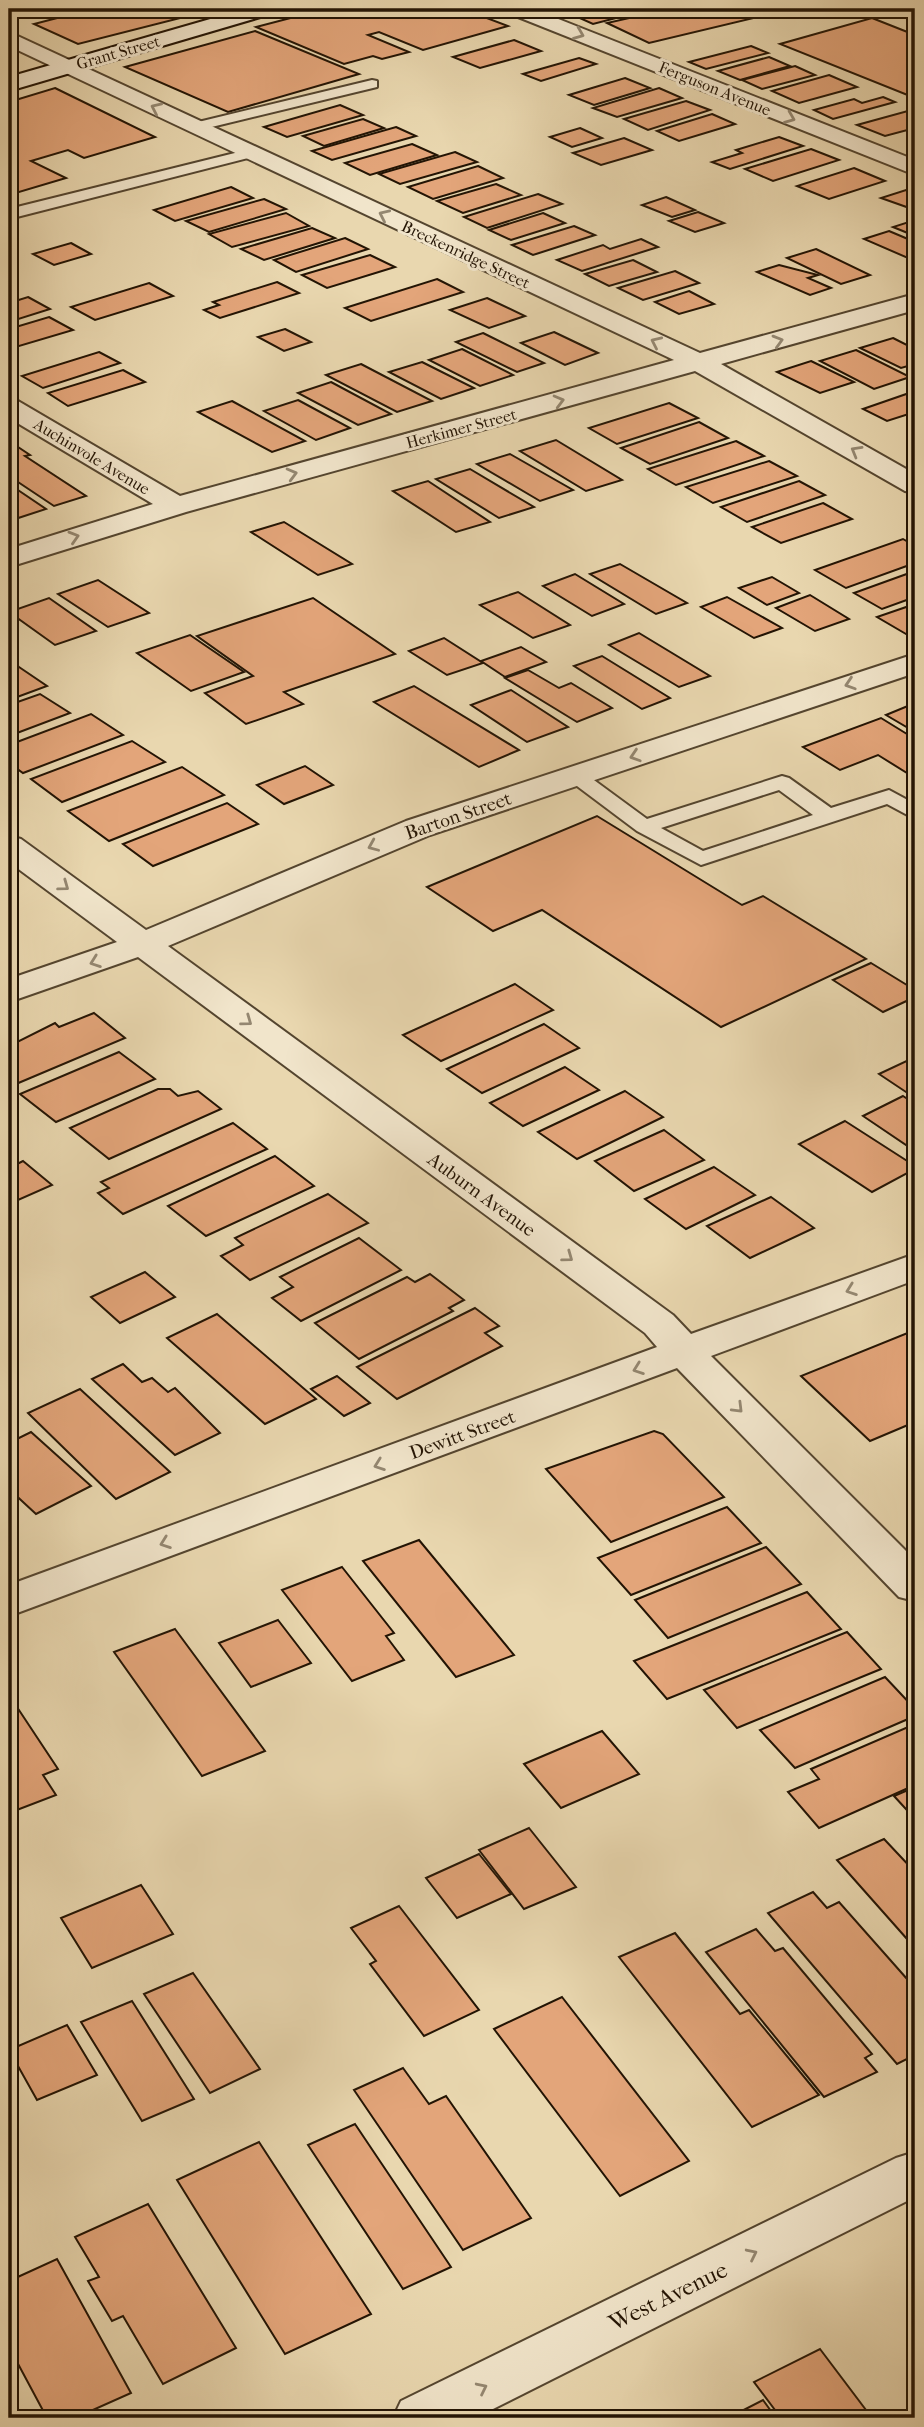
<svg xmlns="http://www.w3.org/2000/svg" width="924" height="2427" viewBox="0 0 924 2427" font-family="'IM FELL French Canon',serif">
<rect width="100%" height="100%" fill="#e9d7af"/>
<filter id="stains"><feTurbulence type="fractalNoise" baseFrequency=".00286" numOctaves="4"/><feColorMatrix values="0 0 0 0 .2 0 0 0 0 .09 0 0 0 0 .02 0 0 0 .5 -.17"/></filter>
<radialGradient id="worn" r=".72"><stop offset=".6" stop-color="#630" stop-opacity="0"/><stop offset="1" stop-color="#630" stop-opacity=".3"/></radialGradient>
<g fill="#e3a57a" stroke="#231404" stroke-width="2">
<polygon points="92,9 185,9 196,14 78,44 34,24"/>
<polygon points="325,9 463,9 508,26 423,50 379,32 368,35 409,52 382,59 373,56 344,64 256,27"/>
<polygon points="598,9 651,9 593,24 573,15"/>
<polygon points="669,9 791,9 649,43 607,23"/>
<polygon points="872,18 915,35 915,98 780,44"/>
<polygon points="255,31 359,74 228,112 125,67"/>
<polygon points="514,40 541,51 480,68 453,57"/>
<polygon points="751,46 768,53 706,69 689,62"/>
<polygon points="769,57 790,66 740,80 718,71"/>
<polygon points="579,58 596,64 541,81 523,74"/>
<polygon points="795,66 815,75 762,89 742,80"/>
<polygon points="829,75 857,87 799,103 772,91"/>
<polygon points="625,78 650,88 594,105 569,95"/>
<polygon points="55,88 155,137 84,158 68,150 31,161 66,178 9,195 9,102"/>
<polygon points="659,88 682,98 617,117 593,108"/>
<polygon points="883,97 895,102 833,119 814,110 854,99 862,103"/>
<polygon points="686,101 710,110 648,130 624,119"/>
<polygon points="340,105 363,115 287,137 264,127"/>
<polygon points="915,109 915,128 885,136 857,125"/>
<polygon points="712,114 735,124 679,141 657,131"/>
<polygon points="363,119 384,128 324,146 303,136"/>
<polygon points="396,127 416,136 332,160 312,151"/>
<polygon points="580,128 602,138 572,147 550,137"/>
<polygon points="779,137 803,146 730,169 712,162 742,153 736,150"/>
<polygon points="624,138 652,150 601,165 573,153"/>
<polygon points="412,144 437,155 370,175 345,163"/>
<polygon points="811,149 839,160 773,181 745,169"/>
<polygon points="455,152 477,162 400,184 379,174"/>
<polygon points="478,166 503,178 433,199 408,187"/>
<polygon points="854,168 885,181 829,199 797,186"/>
<polygon points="496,184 521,195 463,213 437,201"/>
<polygon points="231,187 253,198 175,221 154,210"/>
<polygon points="906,190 915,194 915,210 881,198"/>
<polygon points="538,194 562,204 487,228 464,217"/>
<polygon points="666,197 695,210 672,217 642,205"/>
<polygon points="264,199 286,209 209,232 186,221"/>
<polygon points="698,212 724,223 695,232 669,221"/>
<polygon points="286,213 309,226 232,247 209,234"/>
<polygon points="543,213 565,223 511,240 489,230"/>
<polygon points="915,220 915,236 893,227"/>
<polygon points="574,226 595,235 533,255 512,245"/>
<polygon points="312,228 335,238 264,260 241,249"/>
<polygon points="889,231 915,242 915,261 864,239"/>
<polygon points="345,238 368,249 296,272 274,260"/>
<polygon points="641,239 658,247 582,271 557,260 603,245 610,249"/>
<polygon points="71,243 91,254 54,265 33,254"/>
<polygon points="816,249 870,275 841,284 787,258"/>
<polygon points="370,255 395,267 327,288 302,275"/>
<polygon points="633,260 657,272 609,286 585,274"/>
<polygon points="779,265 818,275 808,278 831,288 810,295 757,272"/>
<polygon points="675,271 699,283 643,300 618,288"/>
<polygon points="437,279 463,292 371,321 345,308"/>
<polygon points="277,282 299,293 220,318 204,310 219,305 213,302"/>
<polygon points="149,283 173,296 95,320 71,307"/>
<polygon points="689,291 714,304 679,314 655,302"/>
<polygon points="28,297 50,309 9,322 9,303"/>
<polygon points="487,298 525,316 489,328 450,310"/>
<polygon points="49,317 73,330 9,349 9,329"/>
<polygon points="285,329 311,342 284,351 258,337"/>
<polygon points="554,332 598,353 565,365 521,343"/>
<polygon points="483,333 544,363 517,372 456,342"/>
<polygon points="893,338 915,349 915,364 901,368 860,348"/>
<polygon points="462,349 513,375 480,386 429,360"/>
<polygon points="856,350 910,377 874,389 820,361"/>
<polygon points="99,352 120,363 43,388 22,376"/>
<polygon points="811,361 854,382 820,393 777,372"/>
<polygon points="422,362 474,388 441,399 389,372"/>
<polygon points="361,364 432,401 397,412 326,375"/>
<polygon points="123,370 145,382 68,406 48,393"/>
<polygon points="331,382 391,414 358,425 298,393"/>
<polygon points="915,391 915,412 887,421 863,409"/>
<polygon points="298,400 350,428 316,440 264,411"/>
<polygon points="232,401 305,441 272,452 198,412"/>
<polygon points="669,403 698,418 617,444 589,428"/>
<polygon points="699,422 728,438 650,464 621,448"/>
<polygon points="556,440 622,480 586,491 520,451"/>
<polygon points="9,441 30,455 25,456 86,496 54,506 9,476"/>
<polygon points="736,441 764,456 676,485 648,469"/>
<polygon points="510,454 573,490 540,501 477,464"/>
<polygon points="769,461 797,476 713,503 686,487"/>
<polygon points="470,469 534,507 499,518 436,479"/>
<polygon points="428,481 490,522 456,532 393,491"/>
<polygon points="799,481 825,495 747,522 721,507"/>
<polygon points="9,484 46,509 9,521"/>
<polygon points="823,503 852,519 781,543 752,527"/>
<polygon points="284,522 352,564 318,575 251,532"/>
<polygon points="903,539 915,546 915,563 846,588 815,570"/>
<polygon points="620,564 687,603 656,614 590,574"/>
<polygon points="915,571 915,597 882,609 854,593"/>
<polygon points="575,574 624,604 592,616 543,586"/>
<polygon points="772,577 799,593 767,605 739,588"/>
<polygon points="98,580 149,613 108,627 58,594"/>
<polygon points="518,592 570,625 533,638 480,605"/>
<polygon points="810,595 849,619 815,631 776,608"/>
<polygon points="727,597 782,628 754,638 701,607"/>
<polygon points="49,598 96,631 55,645 9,612"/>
<polygon points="313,598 395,654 284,692 303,704 246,724 205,693 253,676 197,636"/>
<polygon points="915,604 915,631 906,634 877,617"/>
<polygon points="639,633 710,676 679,687 609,645"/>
<polygon points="190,635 244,672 191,691 137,653"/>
<polygon points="444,638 483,663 447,675 409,651"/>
<polygon points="521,647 546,662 505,677 481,661"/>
<polygon points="602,656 670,698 642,709 574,666"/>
<polygon points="19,667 47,686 9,700 9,671"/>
<polygon points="528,670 559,688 571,683 612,708 577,722 505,678"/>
<polygon points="414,686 519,750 479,767 374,702"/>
<polygon points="511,690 568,727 527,742 471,705"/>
<polygon points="40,694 70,713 9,736 9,705"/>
<polygon points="915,703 915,732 886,715"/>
<polygon points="91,714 123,735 23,773 9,763 9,745"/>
<polygon points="881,718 915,739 915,778 878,755 840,770 803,747"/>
<polygon points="132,741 165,762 62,802 31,779"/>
<polygon points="305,766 333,785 284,804 257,785"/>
<polygon points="182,767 224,795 109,841 68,811"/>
<polygon points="227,803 258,824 153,866 123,844"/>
<polygon points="597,816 742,905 763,896 866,959 721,1027 542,910 493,931 427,887"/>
<polygon points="871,963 915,990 915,997 883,1012 833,980"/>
<polygon points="515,984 553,1010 441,1061 403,1035"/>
<polygon points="94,1013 125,1038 16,1084 9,1078 9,1046 55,1023 59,1027"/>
<polygon points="544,1024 579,1048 482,1093 447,1069"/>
<polygon points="119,1052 155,1079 56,1122 20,1094"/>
<polygon points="915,1057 915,1098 879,1074"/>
<polygon points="565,1067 599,1090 523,1126 490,1103"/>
<polygon points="158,1089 170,1089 178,1096 198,1091 221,1109 109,1159 70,1128"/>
<polygon points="625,1091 663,1117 577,1159 538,1132"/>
<polygon points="903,1096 915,1104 915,1151 863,1116"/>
<polygon points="845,1121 915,1166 915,1169 872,1192 799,1144"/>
<polygon points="233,1123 267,1149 123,1214 98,1193 109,1188 101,1182"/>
<polygon points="664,1130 704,1160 634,1191 595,1161"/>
<polygon points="275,1156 314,1186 206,1236 168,1206"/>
<polygon points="23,1161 52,1185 9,1204 9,1168"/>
<polygon points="714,1167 755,1195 686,1229 645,1199"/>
<polygon points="328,1194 368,1223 250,1280 221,1256 243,1245 235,1238"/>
<polygon points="771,1197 814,1228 750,1258 707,1226"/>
<polygon points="359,1238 401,1270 301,1321 272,1298 293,1287 280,1277"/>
<polygon points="145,1272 175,1297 120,1323 91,1297"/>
<polygon points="430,1274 464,1300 449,1308 453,1311 359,1359 315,1323 407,1277 415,1282"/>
<polygon points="475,1308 499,1326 485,1333 502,1346 397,1399 357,1367"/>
<polygon points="217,1314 316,1399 265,1424 167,1338"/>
<polygon points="915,1330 915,1422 870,1441 801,1376"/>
<polygon points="123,1364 142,1382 152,1378 168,1392 175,1388 220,1433 175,1455 92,1379"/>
<polygon points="337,1376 370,1403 344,1416 311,1389"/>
<polygon points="80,1389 170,1472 116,1499 28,1413"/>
<polygon points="9,1431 17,1439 31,1432 91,1486 36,1514 9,1489"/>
<polygon points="654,1431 663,1434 724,1497 611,1542 546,1469"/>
<polygon points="727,1507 761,1543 631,1595 598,1558"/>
<polygon points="419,1540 514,1655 456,1677 363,1561"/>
<polygon points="766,1547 801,1584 668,1638 635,1600"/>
<polygon points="342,1567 394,1633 386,1636 404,1660 352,1681 282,1590"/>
<polygon points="807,1592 841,1629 667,1699 634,1661"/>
<polygon points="278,1620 311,1663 251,1687 219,1643"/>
<polygon points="175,1629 265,1751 202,1776 114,1652"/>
<polygon points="847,1632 881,1669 737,1728 704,1690"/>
<polygon points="885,1677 915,1709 915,1716 795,1768 760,1730"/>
<polygon points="9,1695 58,1769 43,1775 56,1795 9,1813"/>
<polygon points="915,1724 915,1785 819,1828 788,1792 819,1779 811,1769"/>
<polygon points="602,1731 639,1774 561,1808 524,1764"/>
<polygon points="915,1787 915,1819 894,1796"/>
<polygon points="529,1828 576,1887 524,1909 479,1850"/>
<polygon points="884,1839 915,1872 915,1948 837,1860"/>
<polygon points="479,1854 511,1894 457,1918 426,1878"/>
<polygon points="141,1885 173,1934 92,1968 61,1918"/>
<polygon points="813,1892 827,1908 839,1902 915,1988 915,2055 897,2064 768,1913"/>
<polygon points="399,1906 479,2010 424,2036 370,1964 376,1961 351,1928"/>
<polygon points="756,1929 775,1951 783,1948 872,2054 865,2058 877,2072 824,2097 706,1952"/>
<polygon points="675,1933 740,2014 749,2010 819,2095 752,2127 619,1957"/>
<polygon points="193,1973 260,2069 210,2093 144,1994"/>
<polygon points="562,1997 689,2161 620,2196 494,2029"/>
<polygon points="132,2001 194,2099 142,2121 81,2022"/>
<polygon points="67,2025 97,2075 37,2100 9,2050"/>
<polygon points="403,2068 429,2104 446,2096 531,2218 463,2250 354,2090"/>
<polygon points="355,2124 451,2267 403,2289 308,2145"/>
<polygon points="259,2142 371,2314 285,2354 177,2180"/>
<polygon points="148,2204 236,2348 163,2384 123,2316 112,2321 88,2281 99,2277 75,2237"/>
<polygon points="57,2259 131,2393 75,2418 47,2418 9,2347 9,2281"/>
<polygon points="820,2349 872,2418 781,2418 754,2382"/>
<polygon points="763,2400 776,2418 728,2418"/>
</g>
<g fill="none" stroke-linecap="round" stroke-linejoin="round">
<g stroke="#54452f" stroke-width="4">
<g id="lane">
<polygon points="372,80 377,81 377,87 195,131 188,127 190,124"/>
<polygon points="251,149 258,153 256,156 9,219 9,209"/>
<path d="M576 770 583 772 647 819 782 776 789 778 831 808 889 790 915 804V819L887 804 701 865 637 831 569 780 566 776 569 772ZM779 790 813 815 703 851 661 828Z"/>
</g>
</g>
<g stroke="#54452f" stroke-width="4">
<g id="street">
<polygon points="504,9 533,9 915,160 915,175 508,13"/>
<polygon points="9,32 700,353 915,294 915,310 721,364 915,474 915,493 905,491 695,371 186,512 9,567 9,549 153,504 9,418 9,399 18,401 180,496 674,360 9,46"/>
<polygon points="915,654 915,673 430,835 168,946 673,1315 691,1334 915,1254 915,1280 711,1356 915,1560 915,1601 899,1597 677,1368 9,1616 9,1585 657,1347 645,1333 138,957 9,1002 9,979 117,942 9,862 9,836 21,839 146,930 406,821"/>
<polygon points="915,2152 915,2197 475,2418 393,2418 401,2401 896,2158"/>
</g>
</g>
<g stroke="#231404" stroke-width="4">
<g id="secondary">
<polygon points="245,9 278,9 274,13 9,91 9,77"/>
<polygon points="895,9 915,9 915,18 899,13"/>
</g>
</g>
<use href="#lane" fill="#f1e5cb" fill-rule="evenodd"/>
<use href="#street" fill="#f1e5cb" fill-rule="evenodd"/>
<use href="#secondary" fill="#f1e5cb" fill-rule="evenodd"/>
</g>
<defs><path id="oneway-chevron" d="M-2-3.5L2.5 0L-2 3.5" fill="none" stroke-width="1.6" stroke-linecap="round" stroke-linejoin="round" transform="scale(1.75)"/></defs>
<g stroke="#948771">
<use href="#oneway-chevron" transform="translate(579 34) rotate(22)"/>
<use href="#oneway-chevron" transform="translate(156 108) rotate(-155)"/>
<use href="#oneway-chevron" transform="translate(790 118) rotate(22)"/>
<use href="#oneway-chevron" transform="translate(384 215) rotate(-155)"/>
<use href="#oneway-chevron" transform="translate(778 341) rotate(-16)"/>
<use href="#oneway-chevron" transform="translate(656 342) rotate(-155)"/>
<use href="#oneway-chevron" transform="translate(559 401) rotate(-15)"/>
<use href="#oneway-chevron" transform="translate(856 451) rotate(-150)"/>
<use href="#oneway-chevron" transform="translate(292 474) rotate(-15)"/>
<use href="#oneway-chevron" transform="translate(74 537) rotate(-17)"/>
<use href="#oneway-chevron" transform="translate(850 684) rotate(162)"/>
<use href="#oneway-chevron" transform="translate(635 756) rotate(162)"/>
<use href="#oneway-chevron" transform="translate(373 846) rotate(157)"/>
<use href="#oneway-chevron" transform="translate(64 886) rotate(36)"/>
<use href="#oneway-chevron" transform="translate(95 962) rotate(160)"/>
<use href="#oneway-chevron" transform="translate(247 1021) rotate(36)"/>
<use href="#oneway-chevron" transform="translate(568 1257) rotate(36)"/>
<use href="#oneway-chevron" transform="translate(851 1290) rotate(160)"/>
<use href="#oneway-chevron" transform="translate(638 1369) rotate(160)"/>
<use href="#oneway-chevron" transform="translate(738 1408) rotate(45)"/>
<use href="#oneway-chevron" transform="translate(379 1465) rotate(160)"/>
<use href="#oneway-chevron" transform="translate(165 1543) rotate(160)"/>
<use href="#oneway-chevron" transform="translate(752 2254) rotate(-26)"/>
<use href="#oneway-chevron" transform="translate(482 2388) rotate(-26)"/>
</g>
<g text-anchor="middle" stroke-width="6" stroke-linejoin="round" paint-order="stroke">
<g font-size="16" fill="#231404" stroke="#f1e5cb">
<text transform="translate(118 52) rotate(-16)" y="6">Grant Street</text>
<text transform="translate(715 88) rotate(22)" y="6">Ferguson Avenue</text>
<text transform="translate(466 254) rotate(25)" y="6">Breckenridge Street</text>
<text transform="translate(461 428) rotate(-15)" y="6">Herkimer Street</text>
<text transform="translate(92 456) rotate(31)" y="6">Auchinvole Avenue</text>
</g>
<g font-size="19" fill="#231404" stroke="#f1e5cb">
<text transform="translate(458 815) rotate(-19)" y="7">Barton Street</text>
<text transform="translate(482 1194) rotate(36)" y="7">Auburn Avenue</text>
<text transform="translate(462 1434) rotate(-20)" y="7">Dewitt Street</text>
</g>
<g font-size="23" fill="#231404" stroke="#f1e5cb">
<text transform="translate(668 2296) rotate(-26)" y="8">West Avenue</text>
</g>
</g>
<rect width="924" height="2427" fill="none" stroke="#e9d7af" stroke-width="35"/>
<rect x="10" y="10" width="903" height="2406" fill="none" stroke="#231404" stroke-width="3.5"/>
<rect x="18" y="18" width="889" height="2392" fill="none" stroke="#231404" stroke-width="2"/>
<rect width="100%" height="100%" filter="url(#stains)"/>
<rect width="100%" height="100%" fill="url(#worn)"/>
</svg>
